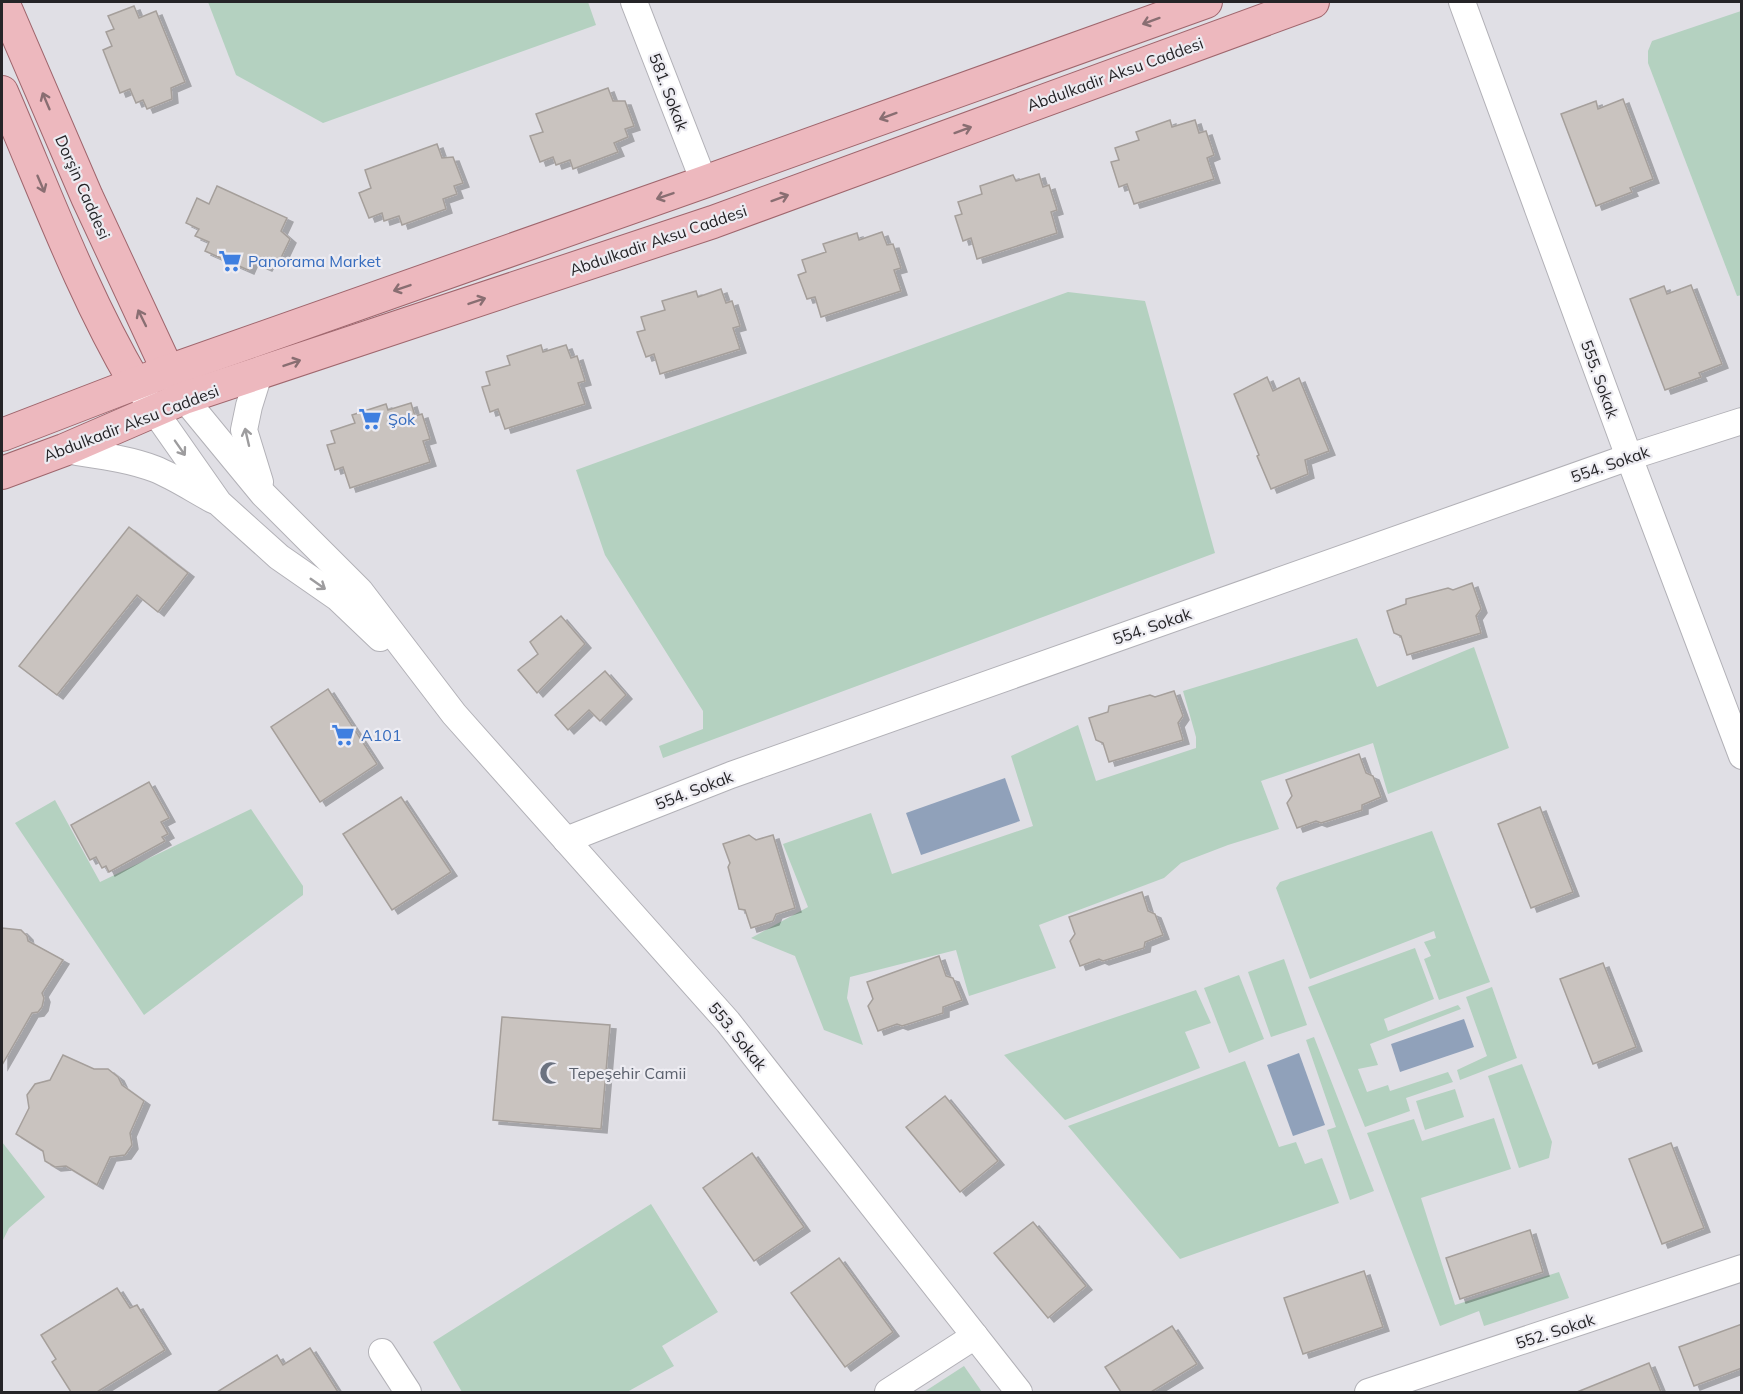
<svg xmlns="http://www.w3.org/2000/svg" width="1743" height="1394" viewBox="0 0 1743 1394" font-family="Mulish,sans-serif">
<defs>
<filter id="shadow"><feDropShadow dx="6" dy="4" stdDeviation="0" flood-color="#0004"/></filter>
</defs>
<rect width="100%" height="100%" fill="#e0dfe5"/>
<g fill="#b4d1c0">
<polygon points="208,2 588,2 596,25 323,123 236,75"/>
<polygon points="1741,11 1742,295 1737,296 1648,63 1648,51 1652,41"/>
<polygon points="1068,292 1145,301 1215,553 663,758 659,746 703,729 703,711 605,555 576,470"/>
<polygon points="1357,638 1377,687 1474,647 1509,748 1388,794 1373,743 1261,781 1279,829 1228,845 1181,863 1164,878 1039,925 1056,968 969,996 956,950 850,977 847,998 863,1045 824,1030 795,956 751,938 808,907 783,844 871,813 892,874 1033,826 1011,756 1078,725 1096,781 1196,748 1196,737 1183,691"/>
<polygon points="55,800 100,882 251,809 303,886 303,895 144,1015 15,823"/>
<polygon points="1432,831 1490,982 1439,1000 1424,959 1431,956 1424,942 1436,938 1434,931 1310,979 1276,888 1280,882"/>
<polygon points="1415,948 1434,999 1384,1019 1388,1031 1458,1005 1461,1009 1370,1044 1378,1065 1358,1069 1367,1092 1388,1085 1390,1091 1448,1072 1453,1082 1406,1098 1410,1111 1365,1127 1308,987"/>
<polygon points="1284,959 1307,1025 1271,1037 1248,972"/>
<polygon points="1239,975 1264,1039 1229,1053 1204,988"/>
<polygon points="1492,987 1517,1058 1460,1080 1457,1070 1487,1056 1466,997"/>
<polygon points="1196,990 1211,1023 1185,1032 1200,1068 1065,1120 1004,1055"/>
<polygon points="1314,1037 1374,1191 1350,1200 1327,1130 1336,1127 1306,1040"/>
<polygon points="1245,1061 1279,1147 1296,1142 1305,1164 1322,1158 1339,1203 1180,1259 1068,1126"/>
<polygon points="1522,1064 1552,1142 1549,1158 1519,1168 1488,1076"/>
<polygon points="1455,1089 1464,1117 1425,1130 1416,1101"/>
<polygon points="1494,1118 1511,1169 1421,1198 1455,1305 1559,1272 1569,1298 1484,1326 1479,1311 1440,1326 1367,1133 1414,1119 1422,1141"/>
<polygon points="2,1142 45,1197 9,1228 2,1242"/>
<polygon points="651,1204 718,1312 662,1346 674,1366 627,1392 462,1392 433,1342"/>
<polygon points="964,1366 982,1392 924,1392"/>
</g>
<g fill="#90a1ba">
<polygon points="1005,778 1020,821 921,855 906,813"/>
<polygon points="1464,1019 1474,1047 1400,1072 1391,1044"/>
<polygon points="1299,1053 1325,1125 1293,1136 1267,1065"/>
</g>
<g fill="#c9c3bf" stroke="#a59f9b" stroke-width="1.5" filter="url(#shadow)">
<polygon points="134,6 139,18 156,11 185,82 171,88 172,99 147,109 143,100 136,103 130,89 120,93 103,50 112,46 106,32 114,29 108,16"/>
<polygon points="608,88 613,101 625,101 634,126 625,129 628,137 614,143 618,152 573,169 570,160 556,165 553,157 540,162 530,136 543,132 536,114"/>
<polygon points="1623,99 1653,179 1630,188 1632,192 1596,206 1561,114 1596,101 1598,109"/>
<polygon points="1170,120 1172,127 1195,120 1199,133 1206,131 1214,155 1207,158 1214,179 1134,204 1127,184 1119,187 1111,162 1119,160 1115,148 1139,140 1136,132"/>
<polygon points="437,144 442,158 453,157 463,183 454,186 457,194 443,199 446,209 402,225 399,216 384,221 382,213 369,218 359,193 371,188 365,170"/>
<polygon points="1039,174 1043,187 1049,185 1057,210 1051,212 1057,233 977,259 971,238 963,241 955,216 962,214 958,202 982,194 980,186 1013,175 1016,181"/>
<polygon points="217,186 287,218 281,231 290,239 278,264 270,260 266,267 252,261 248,270 205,251 209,242 195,236 199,229 186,223 197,198 209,204"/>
<polygon points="882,232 887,245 893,244 901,268 894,270 901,291 821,317 815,297 807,299 798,275 806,272 802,260 826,252 823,244 857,233 859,240"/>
<polygon points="1691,285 1722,364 1699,373 1701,377 1665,390 1630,299 1664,286 1667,294"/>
<polygon points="721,289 726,303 732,301 740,326 733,328 740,349 660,374 654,354 646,357 637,332 645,330 641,317 665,310 662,301 696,291 698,297"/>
<polygon points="541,345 543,352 566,345 571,358 577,356 585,381 578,383 585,404 505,429 498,409 490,412 482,387 490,385 486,372 510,365 507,356"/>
<polygon points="1267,377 1273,391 1299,378 1329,451 1305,460 1308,474 1271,489 1257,456 1259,455 1234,394"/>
<polygon points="411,403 415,416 422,414 430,439 423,441 430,462 350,488 343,467 335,470 327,445 335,443 331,431 355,423 352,415 386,404 388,410"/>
<polygon points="129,527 188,573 158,612 137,595 57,695 19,666"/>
<polygon points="1472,583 1481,609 1476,616 1481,633 1407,655 1401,636 1394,633 1387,611 1406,604 1406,599 1448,588 1453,590"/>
<polygon points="561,616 585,644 537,693 518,670 538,654 530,642"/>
<polygon points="605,671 626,695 600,721 589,710 568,730 555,715"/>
<polygon points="328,689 377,764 320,802 271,727"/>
<polygon points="1174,691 1183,716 1178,723 1183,740 1109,762 1103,743 1096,740 1089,718 1108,712 1109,706 1150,695 1155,697"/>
<polygon points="1359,754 1366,773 1373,776 1381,797 1362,805 1362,810 1321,823 1316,821 1297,828 1287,803 1292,796 1286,780"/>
<polygon points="149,782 169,818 161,822 168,834 162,837 165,841 109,872 106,866 102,868 96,857 90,860 71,825"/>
<polygon points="401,797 451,872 392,910 343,834"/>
<polygon points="1540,807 1573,892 1531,908 1498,824"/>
<polygon points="749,835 756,840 773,835 795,908 776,914 773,921 751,928 745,910 739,909 728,867 730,863 723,844"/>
<polygon points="1142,892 1148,911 1155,914 1163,935 1145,942 1144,948 1103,961 1099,959 1080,966 1070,941 1075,934 1069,917"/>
<polygon points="2,928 21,930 27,936 28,941 63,960 42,993 44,998 42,1007 38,1012 32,1013 2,1065"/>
<polygon points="939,956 946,976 953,978 962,1000 943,1007 943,1013 902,1026 897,1024 878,1031 868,1006 873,999 867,982"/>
<polygon points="1603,963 1636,1047 1593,1064 1560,979"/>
<polygon points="502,1017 610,1025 601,1129 493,1120"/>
<polygon points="63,1055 94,1069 108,1069 118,1077 122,1085 144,1101 130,1133 132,1145 125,1155 110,1157 97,1185 66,1166 55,1167 45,1161 43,1151 16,1134 29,1108 27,1095 35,1084 50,1080"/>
<polygon points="945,1096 998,1161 960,1192 906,1127"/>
<polygon points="1671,1143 1704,1228 1662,1244 1629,1159"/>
<polygon points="752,1153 804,1227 754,1261 703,1188"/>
<polygon points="1033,1222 1086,1286 1048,1318 994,1253"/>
<polygon points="1530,1230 1543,1272 1460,1299 1446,1258"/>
<polygon points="839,1258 893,1332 845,1367 791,1293"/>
<polygon points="1364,1271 1383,1327 1303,1354 1284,1298"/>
<polygon points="117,1288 130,1308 137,1305 165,1350 97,1392 71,1392 52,1362 56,1359 41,1335"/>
<polygon points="1742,1324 1742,1368 1694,1386 1679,1347"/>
<polygon points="1172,1326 1197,1364 1151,1392 1121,1392 1105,1367"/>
<polygon points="310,1348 338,1392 217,1392 277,1355 283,1365"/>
<polygon points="1649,1363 1661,1392 1577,1392"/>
</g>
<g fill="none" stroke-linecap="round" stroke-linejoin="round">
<g stroke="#b2b1b7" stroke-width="28">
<g id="minor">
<polyline points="634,2 704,182"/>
<polyline points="1462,2 1629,457 1742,756"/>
<polyline points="259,374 249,406 244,430 260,482"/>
<polyline points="175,383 184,398 263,494 360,591 454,714 728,1022 1019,1392"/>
<polyline points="144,396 219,503 279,557 338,598 380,638"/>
<path d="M64 450C94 455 127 458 155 469 175 477 194 490 213 500"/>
<polyline points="566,840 731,775 1629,457 1742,421"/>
<polyline points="382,1352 408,1392"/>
<polyline points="888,1392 975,1336"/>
<polyline points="1368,1392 1742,1268"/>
</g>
</g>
<g stroke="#9f666d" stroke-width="34">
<g id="major">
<polyline points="3,2 87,197 168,371"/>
<path d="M2 92C44 189 81 291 135 383"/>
<polyline points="2,435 168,371 704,182 1206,2"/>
<polyline points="2,473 64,450 184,398 713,222 1313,2"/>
</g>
</g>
<use href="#minor" stroke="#fff" stroke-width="26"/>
<use href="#major" stroke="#edb8be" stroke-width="32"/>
</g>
<defs><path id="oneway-shaft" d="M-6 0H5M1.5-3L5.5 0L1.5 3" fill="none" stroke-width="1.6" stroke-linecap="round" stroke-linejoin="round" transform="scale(1.5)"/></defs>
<g stroke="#896e72">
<use href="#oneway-shaft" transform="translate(1151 21) rotate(160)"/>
<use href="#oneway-shaft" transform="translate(46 101) rotate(-113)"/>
<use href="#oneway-shaft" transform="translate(888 116) rotate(160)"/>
<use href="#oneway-shaft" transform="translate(963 130) rotate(-20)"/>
<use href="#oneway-shaft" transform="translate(41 184) rotate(67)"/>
<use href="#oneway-shaft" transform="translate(665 196) rotate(161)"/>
<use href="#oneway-shaft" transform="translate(780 198) rotate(-20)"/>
<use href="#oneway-shaft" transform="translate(402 288) rotate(161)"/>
<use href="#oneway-shaft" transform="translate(477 301) rotate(-19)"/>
<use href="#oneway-shaft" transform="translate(142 318) rotate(-116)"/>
<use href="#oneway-shaft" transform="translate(292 363) rotate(-19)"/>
</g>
<g stroke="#9d9c9e">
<use href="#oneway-shaft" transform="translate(247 437) rotate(-103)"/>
<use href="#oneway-shaft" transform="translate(180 448) rotate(55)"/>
<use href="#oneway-shaft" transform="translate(318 584) rotate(35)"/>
</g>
<defs>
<g id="supermarket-bare" transform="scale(1.8)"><path d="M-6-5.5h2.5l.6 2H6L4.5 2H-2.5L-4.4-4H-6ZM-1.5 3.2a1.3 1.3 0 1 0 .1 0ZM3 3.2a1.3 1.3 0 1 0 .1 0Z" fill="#3f7fe0" stroke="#edecf2" stroke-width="2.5" paint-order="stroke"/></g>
<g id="mosque-bare" transform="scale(1.8)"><path d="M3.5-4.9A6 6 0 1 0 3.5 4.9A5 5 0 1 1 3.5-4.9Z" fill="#6b7280" stroke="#edecf2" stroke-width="2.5" paint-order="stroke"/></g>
</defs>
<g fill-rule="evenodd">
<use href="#supermarket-bare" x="230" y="261"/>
<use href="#supermarket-bare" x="370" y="419"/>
<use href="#supermarket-bare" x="343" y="735"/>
<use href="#mosque-bare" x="551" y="1073"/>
</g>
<g text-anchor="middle" stroke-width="4.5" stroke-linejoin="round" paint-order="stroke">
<g font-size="16" fill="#252427" stroke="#edecf2">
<text transform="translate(1115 74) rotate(-20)" y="6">Abdulkadir Aksu Caddesi</text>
<text transform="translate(669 92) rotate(69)" y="6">581. Sokak</text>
<text transform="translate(83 187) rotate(66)" y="6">Dorşin Caddesi</text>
<text transform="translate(658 240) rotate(-19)" y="6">Abdulkadir Aksu Caddesi</text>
<text transform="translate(1600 379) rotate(70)" y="6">555. Sokak</text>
<text transform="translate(131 423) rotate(-21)" y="6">Abdulkadir Aksu Caddesi</text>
<text transform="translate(1610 464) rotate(-19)" y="6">554. Sokak</text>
<text transform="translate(1152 626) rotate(-19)" y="6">554. Sokak</text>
<text transform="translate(694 790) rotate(-21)" y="6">554. Sokak</text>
<text transform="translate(738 1036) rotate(51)" y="6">553. Sokak</text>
<text transform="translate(1555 1331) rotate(-18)" y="6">552. Sokak</text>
</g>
<g font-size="16" fill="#366cbe" stroke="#edecf2" text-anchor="start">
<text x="248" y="267">Panorama Market</text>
<text x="388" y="425">Şok</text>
<text x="361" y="741">A101</text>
</g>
<g font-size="16" fill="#5b616d" stroke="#edecf2" text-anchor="start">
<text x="569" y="1079">Tepeşehir Camii</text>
</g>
</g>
<rect width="1743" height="1394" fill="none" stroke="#252427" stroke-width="6"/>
</svg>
